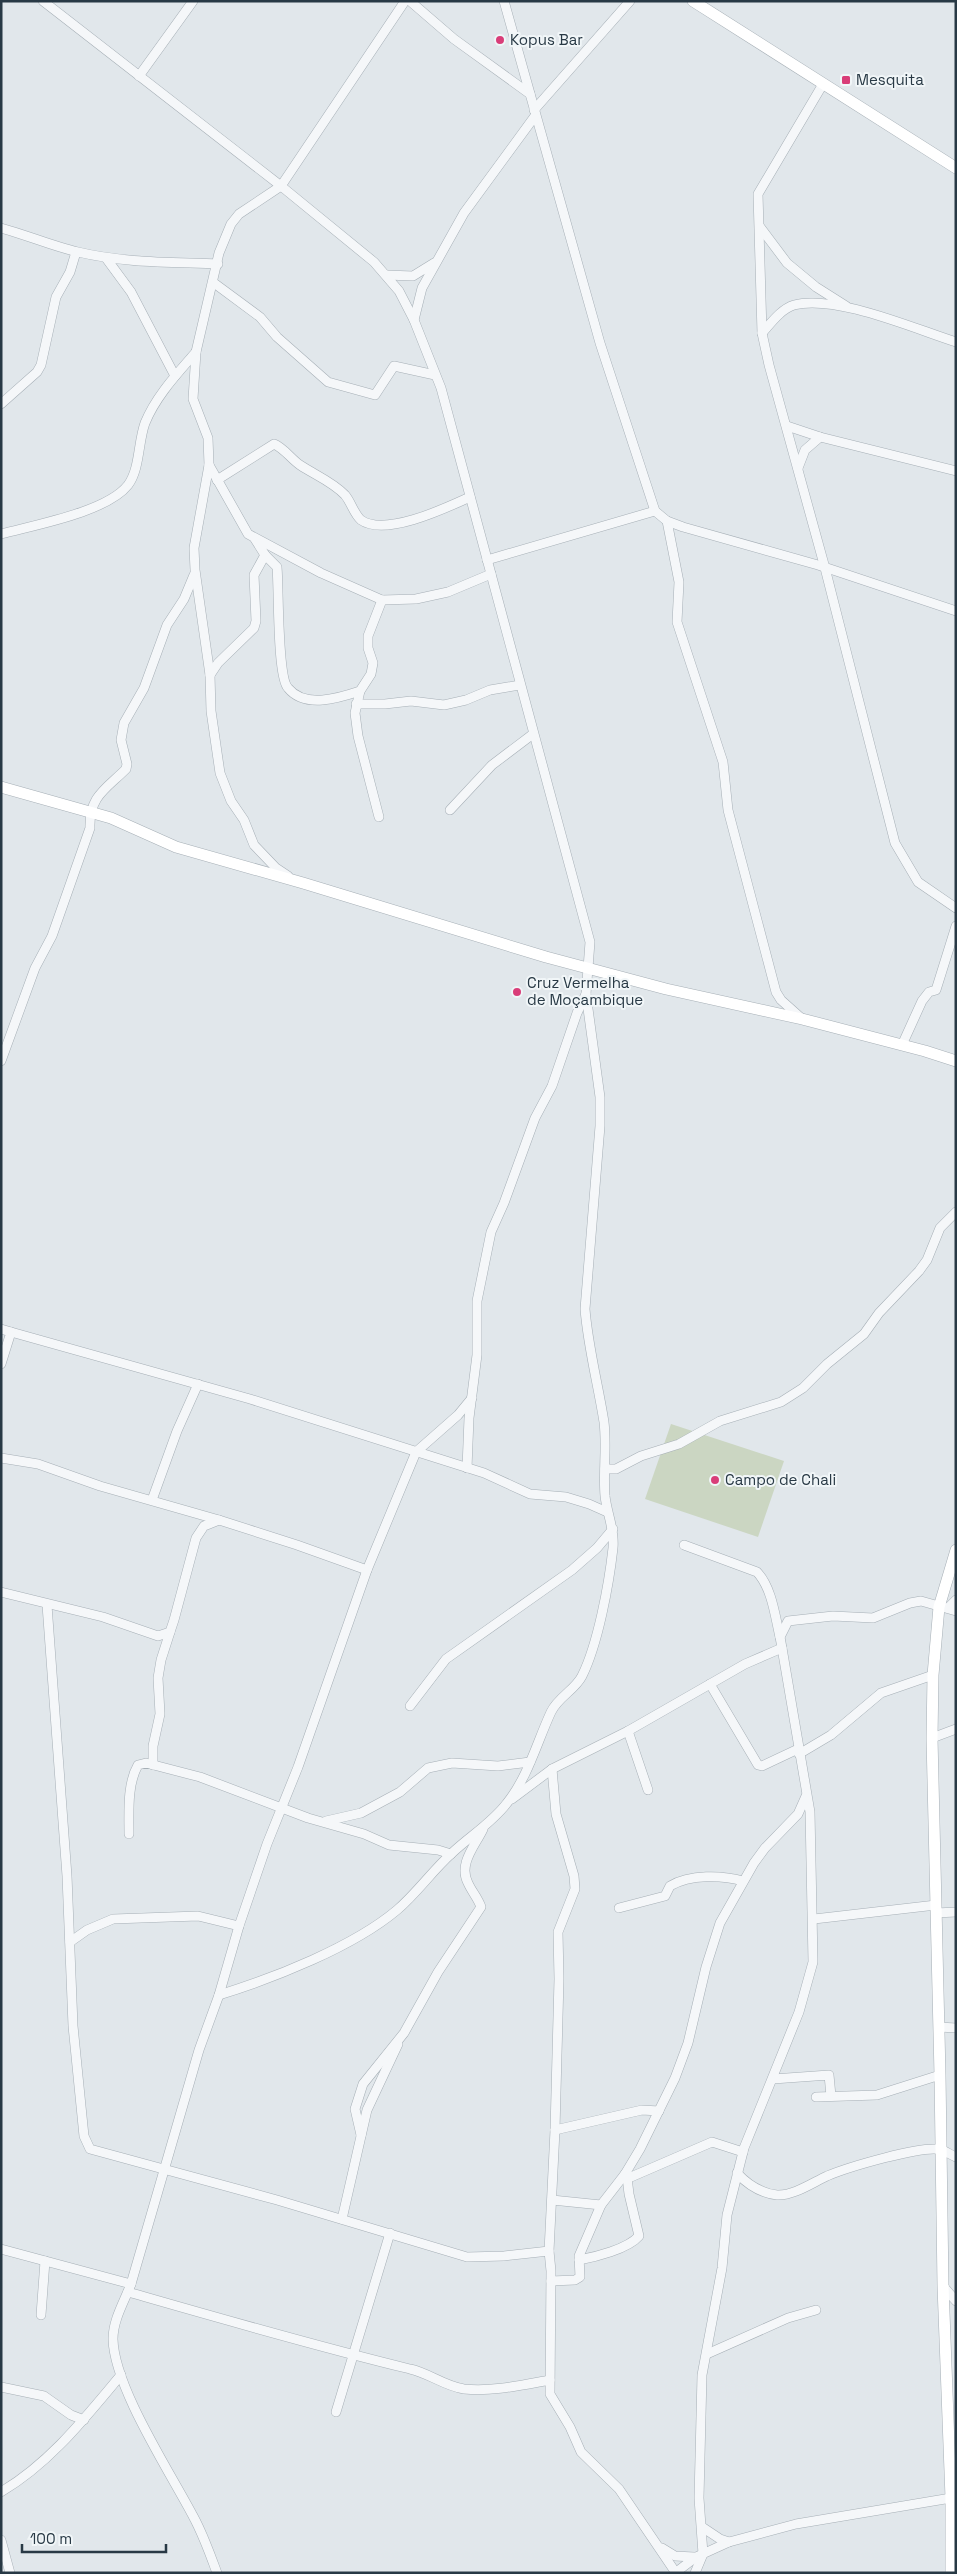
<svg xmlns="http://www.w3.org/2000/svg" width="957" height="2574" viewBox="0 0 957 2574" font-family="'Space Grotesk',sans-serif">
<rect width="100%" height="100%" fill="#e1e7eb"/>
<polygon fill="#cbd6c2" points="671,1424 784,1461 758,1537 645,1499"/>
<g fill="none" stroke-linecap="round" stroke-linejoin="round">
<g stroke="#a6afb6" stroke-width="10">
<g id="street">
<polyline points="43,1 281,186 374,262 399,291 414,320 441,388 590,942 586,994 577,1013 552,1086 535,1118 504,1203 491,1232 477,1301 477,1355 469,1418 467,1468"/>
<polyline points="410,1 454,39 530,94"/>
<polyline points="504,1 600,343 655,511 667,521 683,527 818,565 956,611"/>
<polyline points="139,76 193,1"/>
<polyline points="823,84 758,194 762,333 769,365 825,568 895,843 918,882 956,908"/>
<polyline points="534,110 630,1"/>
<polyline points="760,227 787,263 816,287 846,306"/>
<path d="M1 228C27 235 52 246 78 252 124 263 171 262 218 264"/>
<polyline points="106,258 131,292 175,376"/>
<polyline points="386,275 413,276 434,263"/>
<polyline points="214,283 260,317 277,337 328,382 375,395 394,366 435,375"/>
<polyline points="414,320 422,288 464,213 535,116"/>
<path d="M762 333C771 323 781 309 794 305 835 294 915 329 956 342"/>
<polyline points="1,404 37,372 41,365 56,297 70,272 76,252"/>
<polyline points="787,426 820,437 956,471"/>
<polyline points="209,465 248,534 321,573 382,600 416,599 448,592 491,574"/>
<polyline points="798,468 805,450 820,437"/>
<path d="M217 480 274 444C284 448 291 459 300 465 315 475 333 482 345 495 351 502 354 514 361 520 385 537 446 508 470 497"/>
<polyline points="667,521 679,582 677,622 723,762 728,810 776,992 781,1000 800,1017"/>
<path d="M1 534C34 525 107 512 128 485 140 469 138 442 145 423 156 396 177 374 196 352"/>
<path d="M265 555 277 567C279 588 277 677 288 688 305 709 339 698 360 691"/>
<polyline points="487,560 655,511"/>
<polyline points="210,675 218,663 254,628 256,621 254,575 265,555 255,539"/>
<polyline points="356,704 385,704 411,701 444,705 466,700 490,690 520,685"/>
<polyline points="450,810 492,765 533,734"/>
<polyline points="379,817 358,736 355,713 360,691 371,674 373,663 368,648 368,636 382,600"/>
<polyline points="288,876 276,868 254,845 244,820 231,801 220,773 211,711 210,675 195,570 194,548 209,465 208,438 193,399 196,352 219,253 231,224 239,214 281,186 405,1"/>
<polyline points="902,1045 922,1001 929,992 936,990 956,926"/>
<path d="M1 1061 35 968 52 936 90 828C89 796 106 789 126 769L127 764 121 740 124 723 144 688 167 625 184 599 194 575"/>
<polyline points="1,1329 11,1332 1,1364"/>
<polyline points="11,1332 250,1399 484,1473 530,1494 566,1497 589,1504 607,1512"/>
<polyline points="1,1458 38,1464 100,1486 219,1520"/>
<polyline points="605,1469 616,1469 641,1456 679,1444 720,1421 781,1402 803,1388 827,1364 864,1334 879,1313 919,1271 927,1260 940,1228 956,1212"/>
<polyline points="152,1500 177,1431 198,1384"/>
<path d="M684 1545 757 1572C772 1588 775 1616 780 1637"/>
<polyline points="1,1592 103,1617 158,1636 170,1632 174,1620 196,1538 204,1526 219,1520 297,1545 367,1570"/>
<polyline points="47,1605 67,1876 73,2026 84,2136 90,2149 277,2200 467,2257 504,2256 549,2251"/>
<polyline points="948,1608 956,1600"/>
<polyline points="710,1684 758,1765 762,1766 798,1749"/>
<polyline points="410,1706 446,1659 572,1570 597,1548 613,1529"/>
<polyline points="628,1731 648,1790"/>
<polyline points="932,1738 956,1729"/>
<polyline points="799,1754 831,1735 881,1693 933,1675"/>
<polyline points="153,1765 153,1746 160,1714 158,1678 161,1660 170,1632"/>
<polyline points="552,1769 556,1814 574,1876 575,1889 558,1932 559,1979 555,2130 549,2251 551,2271 550,2394 570,2427 581,2452 619,2489 676,2573"/>
<polyline points="512,1799 552,1769 628,1731 745,1664 782,1648 780,1637 788,1621 833,1616 873,1618 910,1603 921,1601 956,1611"/>
<polyline points="326,1821 361,1813 400,1792 428,1768 452,1763 498,1766 530,1762"/>
<path d="M129 1834C129 1812 127 1784 138 1765L146 1763 200 1777 308 1818 364 1834 389 1845 438 1850 451 1854"/>
<path d="M619 1908 665 1896 670 1886C690 1874 722 1875 743 1881"/>
<polyline points="936,1913 956,1912"/>
<polyline points="814,1919 936,1905"/>
<polyline points="70,1942 87,1930 113,1919 198,1916 239,1926"/>
<path d="M219 1995C274 1978 353 1947 397 1910 417 1893 432 1871 452 1853 470 1836 492 1823 507 1803 528 1777 537 1742 551 1712 558 1697 575 1690 582 1676 598 1644 609 1584 613 1548 615 1530 607 1514 605 1496 603 1472 607 1446 604 1422 598 1384 588 1347 585 1309L600 1126V1097L586 994"/>
<polyline points="939,2027 956,2028"/>
<polyline points="773,2079 829,2075 831,2096"/>
<polyline points="816,2097 877,2095 940,2075"/>
<polyline points="555,2130 642,2110 659,2111"/>
<path d="M361 2135 355 2109 363 2084 404 2033 438 1972 481 1907C478 1898 472 1892 468 1883 458 1864 475 1846 483 1829"/>
<path d="M737 2173C748 2185 760 2193 777 2195 793 2196 812 2183 827 2176 846 2168 924 2144 942 2150 947 2152 951 2155 956 2157"/>
<polyline points="625,2174 631,2177 712,2142 743,2152"/>
<polyline points="552,2200 601,2205"/>
<polyline points="342,2219 367,2110 398,2044"/>
<polyline points="1,2249 131,2284"/>
<path d="M579 2260C595 2257 628 2249 639 2236L629 2194 627 2177"/>
<polyline points="551,2281 575,2280 580,2277 579,2256 601,2205 625,2174 640,2149 675,2078 688,2043 706,1967 720,1923 754,1863 765,1848 798,1814 806,1796"/>
<polyline points="943,2286 956,2301"/>
<path d="M128 2292C222 2319 315 2346 410 2369 429 2373 444 2386 464 2389 492 2392 522 2385 550 2380"/>
<polyline points="41,2315 45,2261"/>
<polyline points="707,2354 788,2318 816,2310"/>
<polyline points="1,2387 44,2396 71,2415 84,2420"/>
<polyline points="336,2412 390,2233"/>
<path d="M1 2492C50 2463 85 2418 121 2375"/>
<polyline points="702,2527 720,2539 729,2542"/>
<polyline points="1,2540 10,2573"/>
<polyline points="662,2548 675,2556 694,2557"/>
<path d="M217 2573C210 2554 203 2534 193 2516 170 2472 114 2387 113 2339 113 2320 124 2302 131 2284L199 2050 219 1995 239 1926 267 1844 298 1767 367 1570 416 1452 458 1415 472 1398"/>
<polyline points="675,2573 696,2557 729,2542 796,2524 951,2498"/>
<polyline points="695,2573 703,2554 699,2498 702,2375 722,2268 727,2215 744,2148 799,2012 813,1962 810,1812 782,1648"/>
</g>
</g>
<g stroke="#a6afb6" stroke-width="12">
<g id="secondary">
<polyline points="693,1 956,168"/>
<polyline points="1,787 111,818 176,847 303,883 546,957 666,989 802,1019 925,1051 956,1061"/>
<polyline points="951,2573 951,2498 943,2286 940,2075 932,1738 933,1675 939,1607 956,1550"/>
</g>
</g>
<use href="#street" stroke="#f5f7f9" stroke-width="9"/>
<use href="#secondary" stroke="#fff" stroke-width="11"/>
</g>
<g fill="#d93d78" stroke="#f1f6f8" stroke-width="2">
<circle cx="500" cy="40" r="5"/>
<rect x="841" y="75" width="10" height="10" rx="2.5"/>
<circle cx="517" cy="992" r="5"/>
<circle cx="715" cy="1480" r="5"/>
</g>
<g text-anchor="middle" stroke-width="4" stroke-linejoin="round" paint-order="stroke">
<g font-size="15" fill="#283945" stroke="#f1f6f8" text-anchor="start">
<text x="510" y="45">Kopus Bar</text>
<text x="856" y="85">Mesquita</text>
<text x="527" y="988">Cruz Vermelha<tspan x="527" dy="17">de Moçambique</tspan></text>
<text x="725" y="1485">Campo de Chali</text>
</g>
</g>
<rect width="957" height="2574" fill="none" stroke="#283945" stroke-width="5"/>
<path d="M22 2544v8h144v-8" fill="none" stroke="#283945" stroke-width="2.5"/>
<text x="30" y="2544" font-size="15" fill="#283945" stroke="#f1f6f8" stroke-width="4" paint-order="stroke">100 m</text>
</svg>
